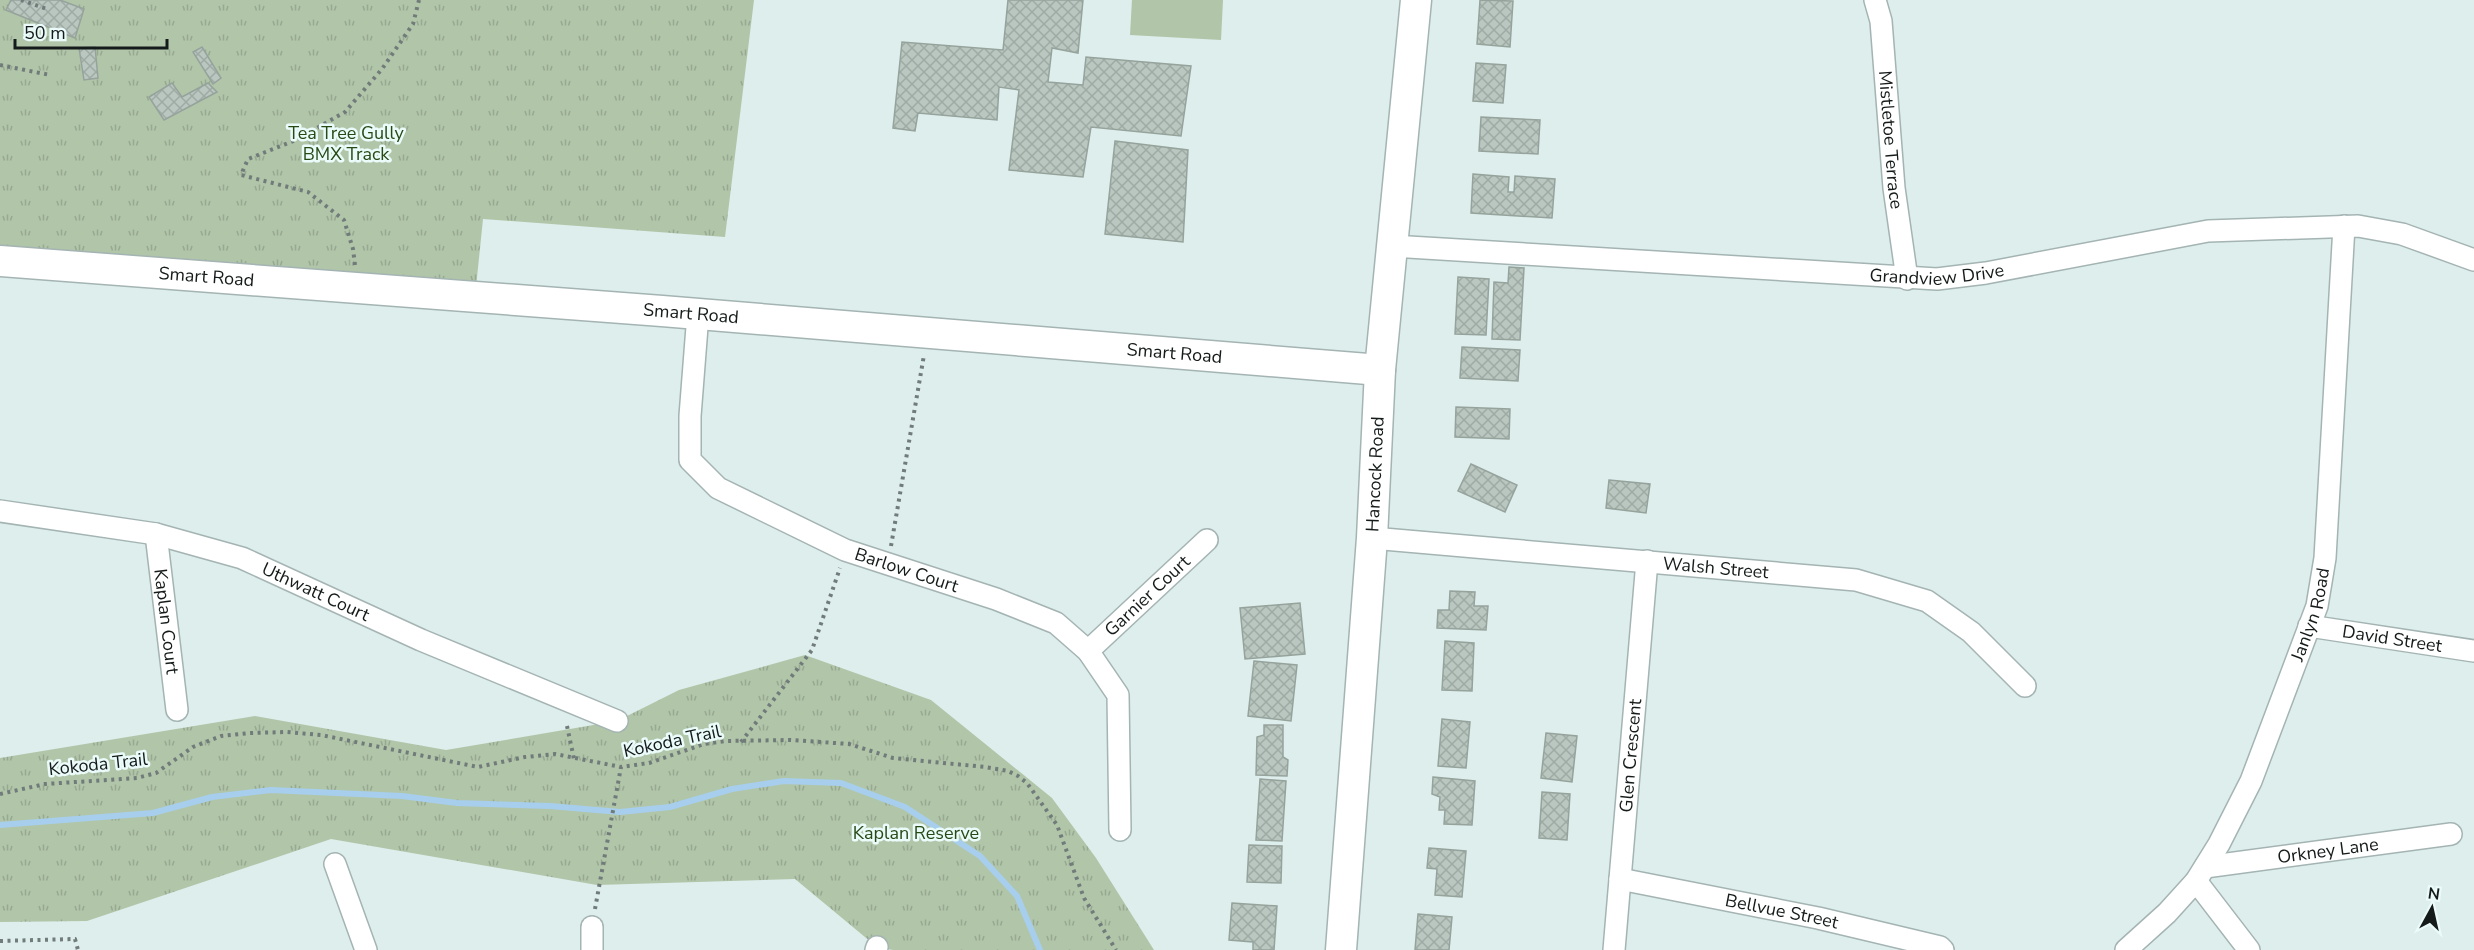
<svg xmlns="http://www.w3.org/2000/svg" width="2474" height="950" viewBox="0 0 2474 950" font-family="'Nunito Sans',sans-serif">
<defs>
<pattern id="grass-tufts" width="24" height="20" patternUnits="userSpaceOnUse" patternTransform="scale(1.5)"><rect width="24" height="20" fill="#b1c5a9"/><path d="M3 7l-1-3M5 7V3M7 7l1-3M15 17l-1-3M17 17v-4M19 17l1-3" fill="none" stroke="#97a991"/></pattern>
<pattern id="building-cross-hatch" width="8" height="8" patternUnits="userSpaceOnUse" patternTransform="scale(1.5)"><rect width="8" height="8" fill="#b9c7c0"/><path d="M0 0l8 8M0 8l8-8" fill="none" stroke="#9eaaa4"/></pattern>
</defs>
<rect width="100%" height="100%" fill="#ddeeec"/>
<g fill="url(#grass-tufts)">
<polygon points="0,0 754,0 725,237 483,219 475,297 0,261"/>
<polygon points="805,655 931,700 1052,798 1096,858 1154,950 893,950 877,947 795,879 597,885 331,839 87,921 0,922 0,758 255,716 446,750 617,721 679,690"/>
</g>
<polygon fill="#b1c5a9" points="1132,0 1223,0 1221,40 1130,35"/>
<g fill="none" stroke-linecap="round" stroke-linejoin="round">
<polyline stroke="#a7cfed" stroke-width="6" points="0,825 153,813 212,797 271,790 402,796 457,803 550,806 620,812 670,807 732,789 784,781 841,783 905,807 980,856 1017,896 1040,950"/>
</g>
<g fill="url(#building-cross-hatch)" stroke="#96a39c" stroke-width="1.5">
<polygon points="11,0 60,0 84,9 75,38 6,10"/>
<polygon points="1008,0 1083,0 1078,53 1052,48 1048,82 1083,85 1086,57 1191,66 1181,136 1091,127 1083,177 1009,170 1019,90 999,87 997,120 918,113 915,131 893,128 902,42 1003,50"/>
<polygon points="1480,0 1513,1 1510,47 1477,44"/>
<polygon points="95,47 98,78 84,80 79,48"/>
<polygon points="202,47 221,78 213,84 193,52"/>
<polygon points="1476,63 1506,65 1503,103 1473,101"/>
<polygon points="172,83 182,97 208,83 217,92 164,120 149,97"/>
<polygon points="1481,117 1540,120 1538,154 1479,151"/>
<polygon points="1115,141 1188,150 1183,242 1105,234"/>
<polygon points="1473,174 1509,177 1508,192 1514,192 1515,176 1555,179 1552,218 1471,213"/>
<polygon points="1509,267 1524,268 1520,340 1492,339 1494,282 1508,283"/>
<polygon points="1458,277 1489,279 1486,335 1455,334"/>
<polygon points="1462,347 1520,350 1518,381 1460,378"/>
<polygon points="1456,407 1510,409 1509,439 1455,437"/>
<polygon points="1471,464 1517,485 1505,512 1458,491"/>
<polygon points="1609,480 1650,484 1646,513 1606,508"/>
<polygon points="1450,591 1475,592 1474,606 1488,606 1486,630 1437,628 1438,610 1449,610"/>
<polygon points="1300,603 1305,654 1245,659 1240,608"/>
<polygon points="1445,641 1474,643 1472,691 1442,690"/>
<polygon points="1254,661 1297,665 1291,721 1248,716"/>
<polygon points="1442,719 1470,722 1466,768 1438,766"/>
<polygon points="1264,725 1283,725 1283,757 1288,760 1287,776 1256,775 1257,737 1264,735"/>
<polygon points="1546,733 1577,736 1572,782 1541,778"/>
<polygon points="1433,777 1475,781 1472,825 1444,824 1445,810 1439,810 1440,797 1432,794"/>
<polygon points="1260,779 1286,781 1282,841 1256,840"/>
<polygon points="1542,792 1570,794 1567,840 1539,838"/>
<polygon points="1249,845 1282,846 1281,883 1247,882"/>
<polygon points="1429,848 1466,851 1462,897 1435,895 1437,869 1427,868"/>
<polygon points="1232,903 1277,906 1274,950 1253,950 1253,942 1229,940"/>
<polygon points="1418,914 1452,917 1449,950 1415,950"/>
</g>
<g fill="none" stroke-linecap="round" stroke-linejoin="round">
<g stroke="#a4b4b3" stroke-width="24">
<g id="minor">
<path id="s1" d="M1875 0 1881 21 1894 188 1907 279"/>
<path id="s2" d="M1392 246 1937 279 1986 273 2208 231 2358 226 2402 234 2474 260"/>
<path id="s3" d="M698 314 690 416V460L718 488 845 550 996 599 1056 623 1088 651 1118 695 1120 830"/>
<path id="s4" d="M0 511 156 534 242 558 421 640 617 721"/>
<path id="s5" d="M156 534 177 710"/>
<path id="s6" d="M1372 538 1856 580 1927 601 1971 632 2025 686"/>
<path id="s7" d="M2309 626 2474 651"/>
<path id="s8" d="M1088 651 1207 540"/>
<polyline points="335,864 366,950"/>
<path id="s9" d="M2205 867 2451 834"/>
<path id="s10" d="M1620 879 1818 918 1940 947 1943 950"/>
<polyline points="2196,881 2249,950"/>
<polyline points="592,927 592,950"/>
<polyline points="876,950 877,947"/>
<path id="s11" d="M1614 950 1647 561"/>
<path id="s12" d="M2126 950 2167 913 2196 881 2219 844 2251 781 2317 606 2325 558 2344 226"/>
</g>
</g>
<g stroke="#a4b4b3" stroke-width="33">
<g id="secondary">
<path id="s13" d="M0 261 662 311 1380 370"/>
<path id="s14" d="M1341 950 1372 538 1380 370 1416 0"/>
</g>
</g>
<g stroke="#707b7a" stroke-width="4" stroke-dasharray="3 4.5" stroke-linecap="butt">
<polyline points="21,0 47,9"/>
<polyline points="0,65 50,75"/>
<polyline points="355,265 353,249 344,220 308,192 241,175 248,159 296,140 345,112 382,69 413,24 419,0"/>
<polyline points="891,546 924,355"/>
<polyline points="567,726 574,759"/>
<polyline points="741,742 812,650 840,568"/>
<polyline points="0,794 45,784 137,778 156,773 193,747 221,736 250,733 287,732 321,735 478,767 525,757 555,754 621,767 649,763 704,744 726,741 791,740 849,744 893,758 985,767 1008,771 1018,776 1027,783 1057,825 1084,898 1116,950"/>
<polyline points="595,909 621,767"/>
<polyline points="0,941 75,939 78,950"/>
</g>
<use href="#minor" stroke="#fff" stroke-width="21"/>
<use href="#secondary" stroke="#fff" stroke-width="30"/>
</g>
<g text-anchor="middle" stroke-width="5" stroke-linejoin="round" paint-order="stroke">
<g font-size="18" fill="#274a15" stroke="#eafbfa">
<text x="346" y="139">Tea Tree Gully<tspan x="346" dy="21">BMX Track</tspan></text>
<text x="916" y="839">Kaplan Reserve</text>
</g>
<g font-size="18" fill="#151b1a" stroke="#eafbfa">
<text dy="6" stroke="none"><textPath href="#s1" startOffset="141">Mistletoe Terrace</textPath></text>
<text dy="6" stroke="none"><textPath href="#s2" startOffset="546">Grandview Drive</textPath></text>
<text dy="6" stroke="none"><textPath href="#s13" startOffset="207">Smart Road</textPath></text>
<text dy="6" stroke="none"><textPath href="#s13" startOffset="693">Smart Road</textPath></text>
<text dy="6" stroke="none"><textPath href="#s13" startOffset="1178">Smart Road</textPath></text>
<text dy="6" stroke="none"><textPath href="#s14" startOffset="477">Hancock Road</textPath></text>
<text dy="6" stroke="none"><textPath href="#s6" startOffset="345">Walsh Street</textPath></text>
<text dy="6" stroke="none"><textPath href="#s3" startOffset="392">Barlow Court</textPath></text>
<text dy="6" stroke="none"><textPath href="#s4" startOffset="328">Uthwatt Court</textPath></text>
<text dy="6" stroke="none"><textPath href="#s8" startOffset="81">Garnier Court</textPath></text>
<text dy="6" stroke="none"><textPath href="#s12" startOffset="390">Janlyn Road</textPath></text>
<text dy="6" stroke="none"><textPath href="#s5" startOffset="88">Kaplan Court</textPath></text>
<text dy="6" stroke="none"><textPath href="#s7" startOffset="84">David Street</textPath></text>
<text transform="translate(672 741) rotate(-12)" y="6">Kokoda Trail</text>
<text dy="6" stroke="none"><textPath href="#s11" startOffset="195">Glen Crescent</textPath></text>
<text transform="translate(98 764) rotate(-6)" y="6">Kokoda Trail</text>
<text dy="6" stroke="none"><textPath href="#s9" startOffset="124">Orkney Lane</textPath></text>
<text dy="6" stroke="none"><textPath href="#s10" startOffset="165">Bellvue Street</textPath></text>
</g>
</g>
<g transform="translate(2432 908) rotate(8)" stroke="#eafbfa" stroke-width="4.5" paint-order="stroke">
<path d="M0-4.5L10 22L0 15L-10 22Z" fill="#151b1a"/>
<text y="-9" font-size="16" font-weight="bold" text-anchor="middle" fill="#151b1a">N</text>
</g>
<path d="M15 39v9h152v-9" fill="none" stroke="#151b1a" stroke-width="3"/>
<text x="24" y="39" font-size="18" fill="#151b1a" stroke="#eafbfa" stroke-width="4.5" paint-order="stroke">50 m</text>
</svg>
